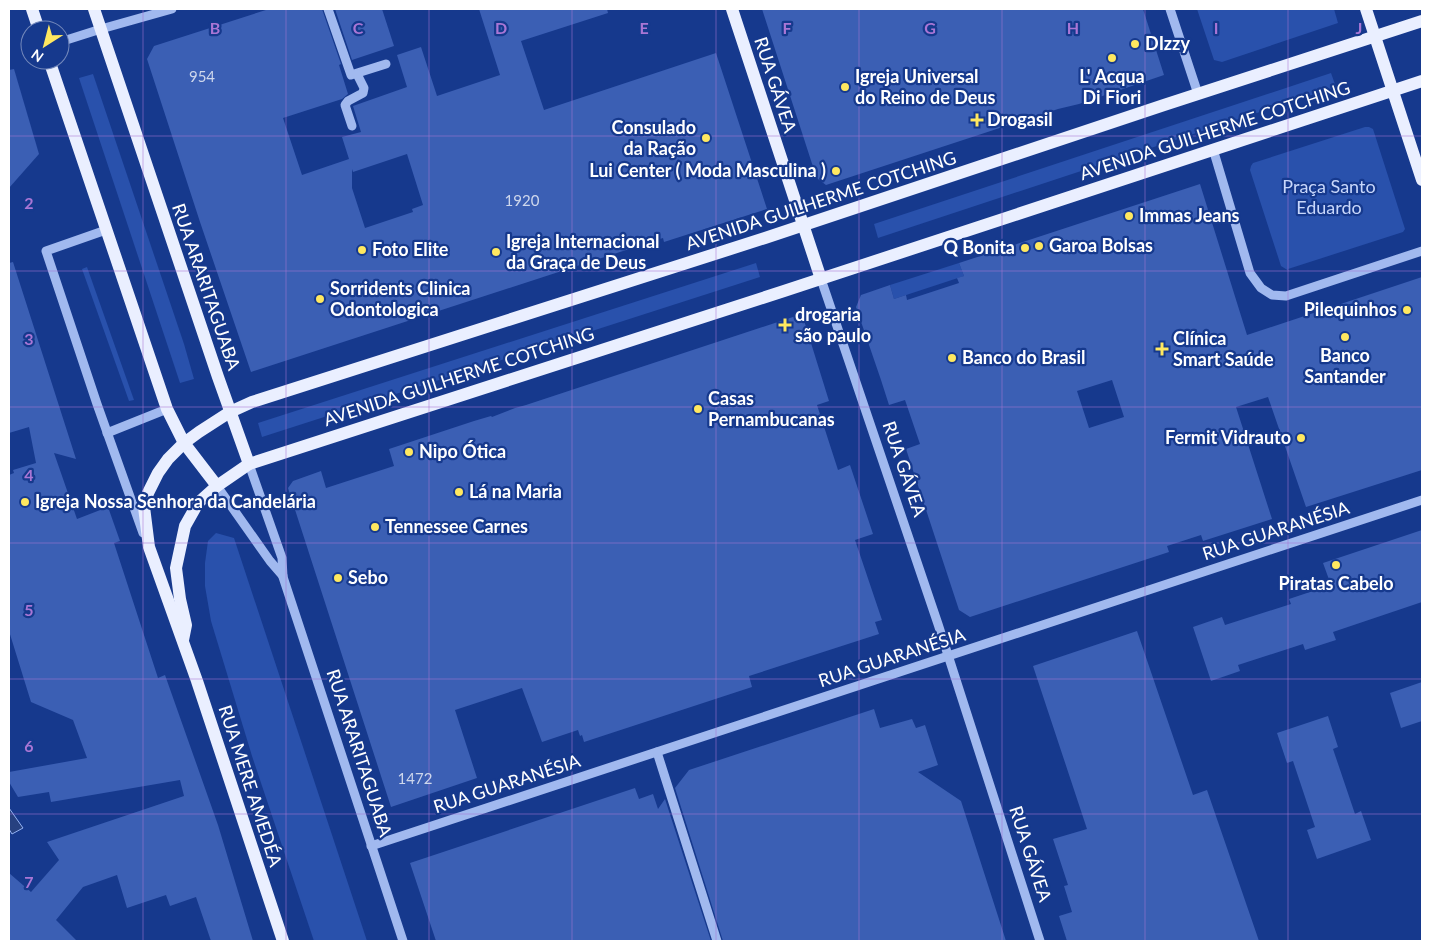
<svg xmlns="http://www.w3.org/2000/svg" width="1431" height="950" viewBox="0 0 1431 950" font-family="Lato,sans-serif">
<rect width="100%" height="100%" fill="#16398d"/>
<g fill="#2951ac">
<polygon points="1197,9 1334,9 1338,23 1222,62 1214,60"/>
<polygon points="1331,73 1336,87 878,238 874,224"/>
<polygon points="93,74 184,344 194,379 180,383 79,78"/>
<polygon points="1365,127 1369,127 1373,129 1405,229 1403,232 1288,269 1289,271 1281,266 1250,170 1251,166 1253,163"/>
<polygon points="756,263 760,277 262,437 258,423"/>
<polygon points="959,263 964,276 894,299 890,285"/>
<polygon points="87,267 134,400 129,401 82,269"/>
<polygon points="216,533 234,538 367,941 314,941 252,756 211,621 205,586 205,563 208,541"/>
</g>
<polygon fill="#274180" stroke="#94b2f2" points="9,808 23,828 12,834 9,829"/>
<g fill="#3b5fb4" fill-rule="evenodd">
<path d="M269 9H322L341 64 339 65 348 94 342 99 283 118 302 175 349 159 342 137 361 132 353 106 407 87 397 55 421 47 437 96 500 75 479 9H607L608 13 521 41 544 110 716 53 767 209 664 242 663 238 251 372 200 222 147 59 154 46ZM407 154 423 205 412 209 413 212 365 228 352 188V169L353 172Z"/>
<polygon points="335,9 382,9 394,46 352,60"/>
<polygon points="762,9 1143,9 1164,75 1079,104 1058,109 826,185 818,179 816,176"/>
<polygon points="14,69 39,154 9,188 9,70"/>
<path d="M1200 184 1247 335 1422 277V470L1306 507 1268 397 1236 407 1272 519 1203 541 1201 535 1167 546 1169 552 970 617 959 610 906 449 920 444 905 400 889 405 881 380 856 307 861 295 890 285 894 299 906 295 907 300 959 283 957 278 964 276 959 263ZM1112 380 1124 417 1089 428 1077 391Z"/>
<polygon points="13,262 76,459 54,453 77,519 108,507 120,541 114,543 158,678 165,675 218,825 253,941 211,941 196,897 170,906 166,895 127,908 117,875 83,887 56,920 77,941 9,941 9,873 31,892 59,860 47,842 184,796 180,780 51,802 49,792 18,797 9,782 9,772 87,758 73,720 31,702 9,631 9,475 14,473 13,470 36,463 29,427 9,433 9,263"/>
<polygon points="802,314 829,401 817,405 838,470 850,465 873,534 855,540 882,620 875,622 879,634 749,676 752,687 584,742 582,735 580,736 578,730 542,742 522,688 455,710 477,778 391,807 288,488 293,481 321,471 326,488 394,466 389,449 474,421 491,416 492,417 515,408 526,405"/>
<polygon points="1422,530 1422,602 1333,632 1336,640 1305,650 1303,644 1238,665 1240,671 1211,681 1193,627 1222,617 1225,625 1291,604 1289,599 1331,585 1323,563"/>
<polygon points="1137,631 1193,795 1207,790 1259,941 1067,941 1059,916 1072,912 1064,886 1068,885 1053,839 1087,829 1033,666"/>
<polygon points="1422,682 1422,721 1401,728 1390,693"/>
<polygon points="874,709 880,728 912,719 916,728 925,725 938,765 918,772 961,801 1006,941 723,941 675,788 689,770"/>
<polygon points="1328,716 1338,747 1333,749 1355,814 1361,811 1371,840 1317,859 1307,830 1315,827 1293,761 1287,763 1277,733"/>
<polygon points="635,788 639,799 653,794 658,809 665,799 711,941 436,941 410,863"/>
</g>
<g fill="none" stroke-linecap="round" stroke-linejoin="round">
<g stroke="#a1b9ef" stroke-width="9">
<polyline points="328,9 351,75 386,64"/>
<polyline points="1170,9 1198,94"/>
<polyline points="60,42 101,29 172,9"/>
<polyline points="352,126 345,105 348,101 363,93 364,88 357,74"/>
<polyline points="1213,149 1250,273 1261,288 1272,295 1286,296 1422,251"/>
<polyline points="106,230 46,251 97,404 143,533"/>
<polyline points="821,279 938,624 1040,941"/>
<polyline points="107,433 167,409"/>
<polyline points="249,464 282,558 283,577 403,941"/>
<polyline points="217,486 270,561 283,576"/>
<polyline points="657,752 717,941"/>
<polyline points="371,846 1422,500"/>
</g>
<g stroke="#eaefff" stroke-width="12">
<polyline points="32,9 39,30"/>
<polyline points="94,9 218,377 249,464"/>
<polyline points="732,9 821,279"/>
<polyline points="1366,9 1422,180"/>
<polyline points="49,60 167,409 184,443 217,486"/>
<polyline points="183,640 186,625 180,599 176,568 185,526 198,503 217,486 249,464 784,291 1422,81"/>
<polyline points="283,941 197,681 149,547 144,507 148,493 158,473 168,459 184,443 199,432 230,412 252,402 765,238 1164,105 1422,21"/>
</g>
</g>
<path fill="none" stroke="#a976d5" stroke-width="1" stroke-opacity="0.55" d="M143 9V941M286 9V941M429 9V941M572 9V941M716 9V941M859 9V941M1002 9V941M1145 9V941M1288 9V941M9 136H1422M9 271H1422M9 407H1422M9 543H1422M9 679H1422M9 814H1422"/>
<g fill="#ffe860" stroke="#16398d" stroke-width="2">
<circle cx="1135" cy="44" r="5"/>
<circle cx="1112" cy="58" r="5"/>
<circle cx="845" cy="87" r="5"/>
<path d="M974.5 112.5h5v5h5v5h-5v5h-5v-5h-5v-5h5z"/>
<circle cx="706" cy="138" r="5"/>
<circle cx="836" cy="171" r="5"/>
<circle cx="1129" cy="216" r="5"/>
<circle cx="1039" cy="246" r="5"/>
<circle cx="1025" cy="248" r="5"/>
<circle cx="362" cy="250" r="5"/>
<circle cx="496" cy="252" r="5"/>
<circle cx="320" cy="299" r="5"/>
<circle cx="1407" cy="310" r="5"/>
<path d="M782.5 317.5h5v5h5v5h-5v5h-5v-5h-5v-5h5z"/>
<circle cx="1345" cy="337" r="5"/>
<path d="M1159.5 341.5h5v5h5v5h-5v5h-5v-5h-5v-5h5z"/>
<circle cx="952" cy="358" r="5"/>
<circle cx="698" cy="409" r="5"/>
<circle cx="1301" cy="438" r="5"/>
<circle cx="409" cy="452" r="5"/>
<circle cx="459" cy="492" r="5"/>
<circle cx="25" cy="502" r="5"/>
<circle cx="375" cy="527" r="5"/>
<circle cx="1336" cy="565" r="5"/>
<circle cx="338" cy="578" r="5"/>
</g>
<g text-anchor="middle" stroke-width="4.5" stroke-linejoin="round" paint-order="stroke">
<g font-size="15" fill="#ced7ec">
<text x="202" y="82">954</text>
<text x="522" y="206">1920</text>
<text x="415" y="784">1472</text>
</g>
<g font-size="18" font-weight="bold" fill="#fff" stroke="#16398d" text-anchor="start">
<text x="1145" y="50">DIzzy</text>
<text x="855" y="83">Igreja Universal<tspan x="855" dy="21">do Reino de Deus</tspan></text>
<text x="1112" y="83" text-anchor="middle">L' Acqua<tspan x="1112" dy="21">Di Fiori</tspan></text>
<text x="987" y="126">Drogasil</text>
<text x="696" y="134" text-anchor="end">Consulado<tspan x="696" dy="21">da Ração</tspan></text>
<text x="826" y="177" text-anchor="end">Lui Center ( Moda Masculina )</text>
<text x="1139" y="222">Immas Jeans</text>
<text x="506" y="248">Igreja Internacional<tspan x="506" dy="21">da Graça de Deus</tspan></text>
<text x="1049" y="252">Garoa Bolsas</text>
<text x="1015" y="254" text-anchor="end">Q Bonita</text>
<text x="372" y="256">Foto Elite</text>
<text x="330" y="295">Sorridents Clinica<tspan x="330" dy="21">Odontologica</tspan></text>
<text x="1397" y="316" text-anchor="end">Pilequinhos</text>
<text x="795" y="321">drogaria<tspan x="795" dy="21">são paulo</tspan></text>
<text x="1173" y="345">Clínica<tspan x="1173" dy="21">Smart Saúde</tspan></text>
<text x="1345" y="362" text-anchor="middle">Banco<tspan x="1345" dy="21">Santander</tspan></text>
<text x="962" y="364">Banco do Brasil</text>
<text x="708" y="405">Casas<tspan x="708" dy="21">Pernambucanas</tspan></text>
<text x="1291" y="444" text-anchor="end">Fermit Vidrauto</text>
<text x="419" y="458">Nipo Ótica</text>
<text x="469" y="498">Lá na Maria</text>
<text x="35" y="508">Igreja Nossa Senhora da Candelária</text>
<text x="385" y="533">Tennessee Carnes</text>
<text x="348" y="584">Sebo</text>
<text x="1336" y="590" text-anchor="middle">Piratas Cabelo</text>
</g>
<g font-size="18" fill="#fff" stroke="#16398d">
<text transform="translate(775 85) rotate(72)" y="6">RUA GÁVEA</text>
<text transform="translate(1215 131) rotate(-18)" y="6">AVENIDA GUILHERME COTCHING</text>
<text transform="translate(821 201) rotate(-18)" y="6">AVENIDA GUILHERME COTCHING</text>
<text transform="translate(206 287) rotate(71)" y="6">RUA ARARITAGUABA</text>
<text transform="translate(459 377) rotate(-18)" y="6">AVENIDA GUILHERME COTCHING</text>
<text transform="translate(904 469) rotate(71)" y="6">RUA GÁVEA</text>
<text transform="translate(1276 531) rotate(-18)" y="6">RUA GUARANÉSIA</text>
<text transform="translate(892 658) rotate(-18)" y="6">RUA GUARANÉSIA</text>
<text transform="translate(359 753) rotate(72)" y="6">RUA ARARITAGUABA</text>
<text transform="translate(507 784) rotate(-18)" y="6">RUA GUARANÉSIA</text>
<text transform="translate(250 786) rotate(72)" y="6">RUA MERE AMEDÉA</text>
<text transform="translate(1030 854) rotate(72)" y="6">RUA GÁVEA</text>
</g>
<g font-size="18" fill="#c8d7fb" stroke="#16398d">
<text x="1329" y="193">Praça Santo<tspan x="1329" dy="21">Eduardo</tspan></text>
</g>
</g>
<g font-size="16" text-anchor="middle" font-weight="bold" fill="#a976d5" stroke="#16398d" stroke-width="4.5" stroke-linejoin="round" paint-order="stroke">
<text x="215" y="34">B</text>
<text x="358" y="34">C</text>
<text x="501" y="34">D</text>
<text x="644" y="34">E</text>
<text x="787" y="34">F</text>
<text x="930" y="34">G</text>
<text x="1073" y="34">H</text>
<text x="1216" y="34">I</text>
<text x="1359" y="34">J</text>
<text x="29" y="209">2</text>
<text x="29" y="345">3</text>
<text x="29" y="481">4</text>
<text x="29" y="616">5</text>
<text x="29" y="752">6</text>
<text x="29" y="888">7</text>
</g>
<rect width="1431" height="950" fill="none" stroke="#ffffff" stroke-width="20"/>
<g transform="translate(45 45) rotate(216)"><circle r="24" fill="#16398d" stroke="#7388bb"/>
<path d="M0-4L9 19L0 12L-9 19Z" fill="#ffe860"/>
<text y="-8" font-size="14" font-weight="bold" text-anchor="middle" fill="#ffffff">N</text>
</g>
</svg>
